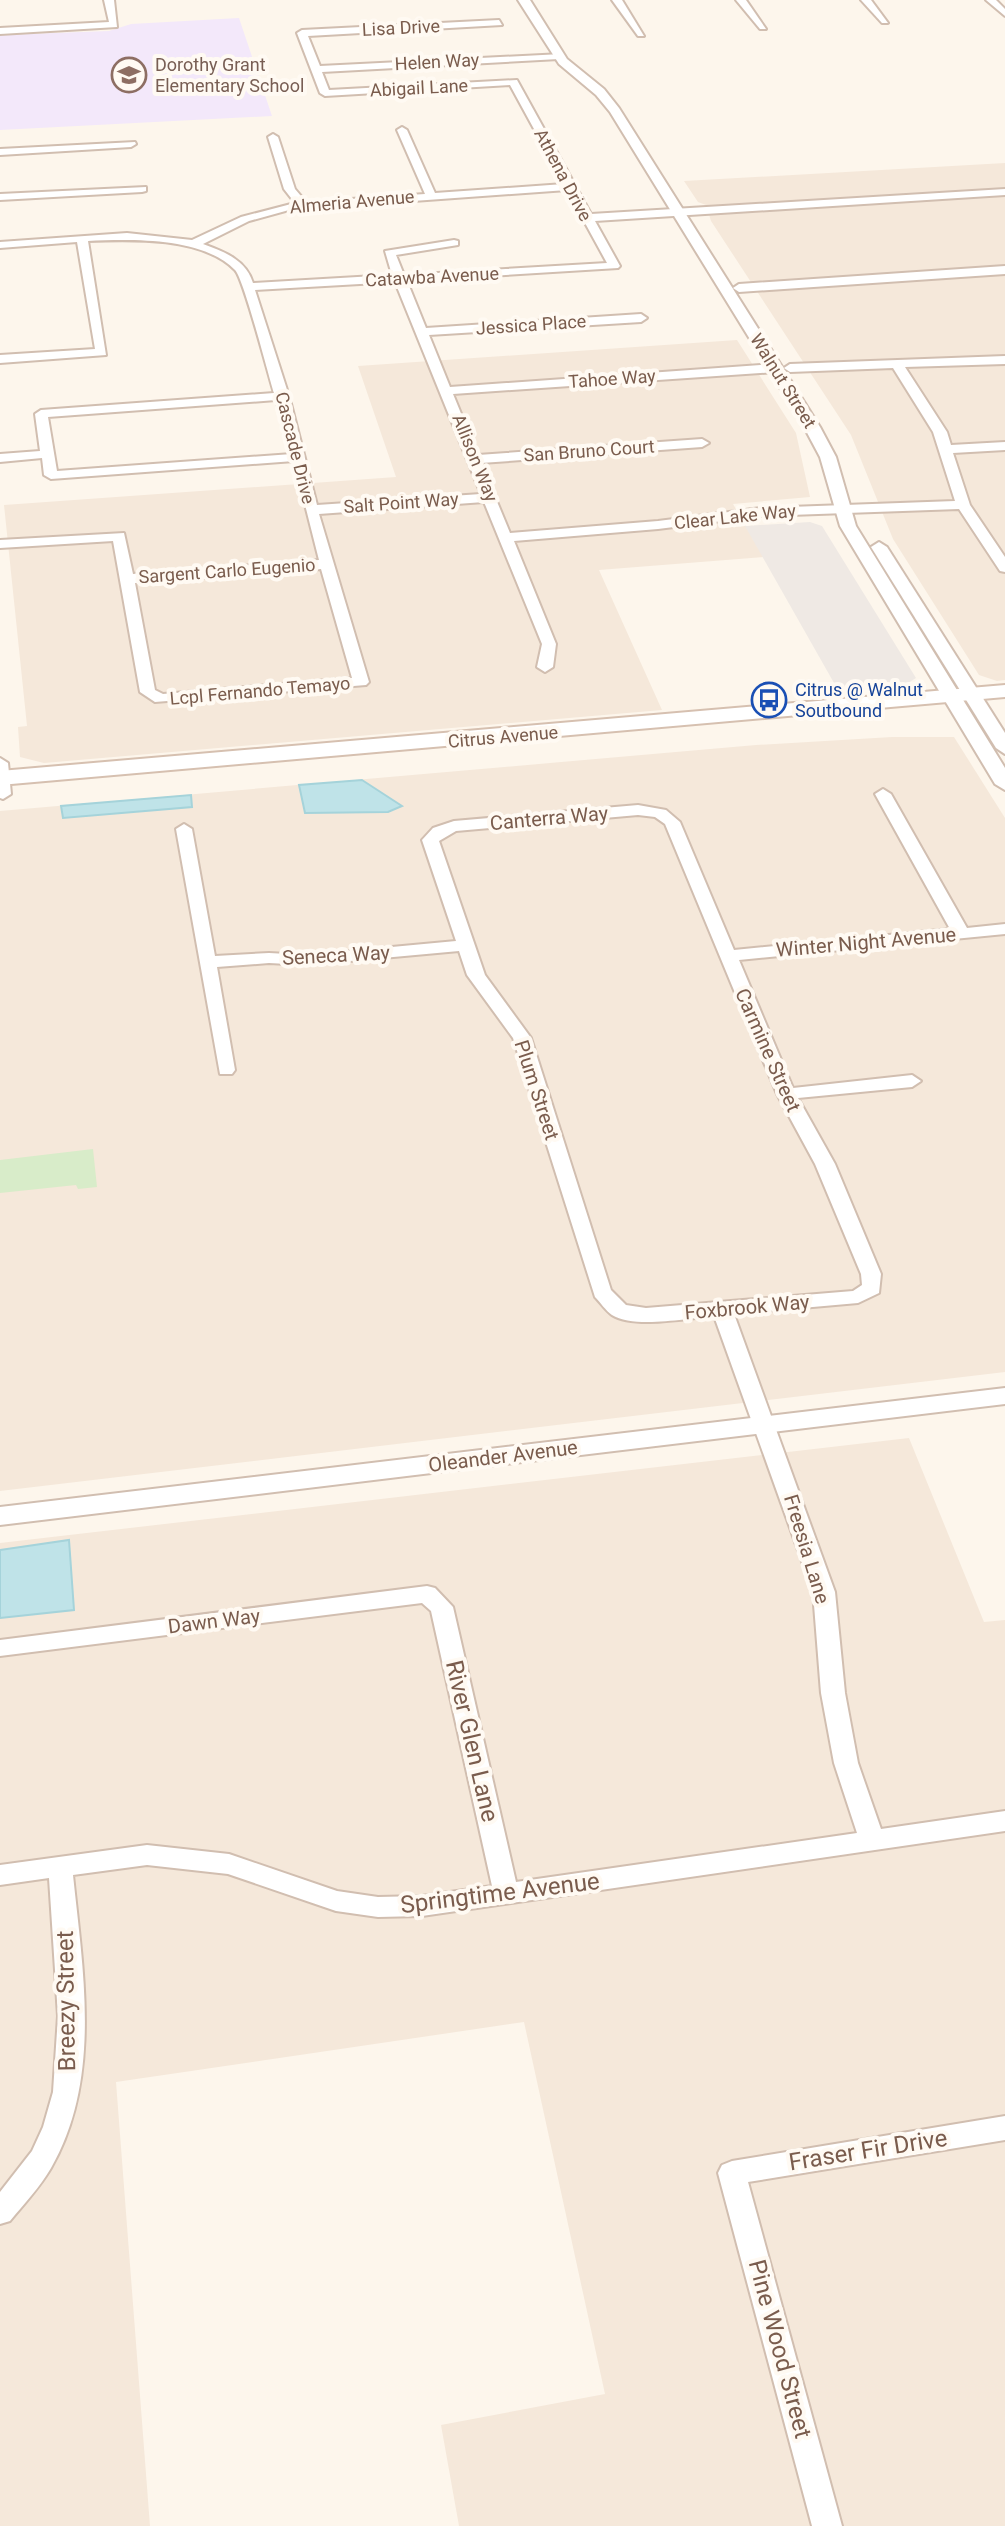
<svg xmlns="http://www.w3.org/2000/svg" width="1005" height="2526" viewBox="0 0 1005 2526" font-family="Roboto,sans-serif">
<rect width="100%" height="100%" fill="#fdf6ec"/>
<g fill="#f5e8da">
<polygon points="1005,163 1005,680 997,681 979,675 893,539 851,435 711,221 706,205 698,202 684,181"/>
<polygon points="737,340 796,433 810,497 733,504 764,557 599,570 662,710 44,763 20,757 18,727 27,726 4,505 396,477 358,366"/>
<polygon points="892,737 954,737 1005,818 1005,1372 0,1491 0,811 756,745"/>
<polygon points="909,1438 984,1622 1005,1620 1005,2526 459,2526 441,2425 605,2394 524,2022 116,2082 150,2526 0,2526 0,1543"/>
</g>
<polygon fill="#efe9e4" points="810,522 822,526 916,678 905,685 838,690 745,526"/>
<polygon fill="#f3e8fa" points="239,18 272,116 0,130 0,35 109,31 131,24"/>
<polygon fill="#d8ecc9" points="93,1149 97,1187 78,1189 76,1185 0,1193 0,1160"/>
<g fill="#bfe3e8" stroke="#a5d3da" stroke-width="2">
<polygon points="362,780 402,806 388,812 305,813 299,785"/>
<polygon points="191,795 192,807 63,818 61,806"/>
<polygon points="69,1540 74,1610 0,1618 0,1550"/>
</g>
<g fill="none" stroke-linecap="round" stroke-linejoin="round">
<g stroke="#d1beb0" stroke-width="4">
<g id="minor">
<polygon points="104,0 114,0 117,27 0,34 0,28 109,22"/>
<polygon points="612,0 622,0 644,36 638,36"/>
<polygon points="736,0 746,0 766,29 760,29"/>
<polygon points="861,0 871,0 888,23 882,23"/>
<polygon points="986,0 996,0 1005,9 1005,16"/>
<path d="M499 20 502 25 308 36 320 66 562 54 559 59 322 72 329 90 517 80 591 214 1005 189V195L595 221 620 266 618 268 407 281 426 328 641 314 647 318 641 322 429 335 450 387 775 364 781 368 775 372 453 394 478 455 702 439 709 443 702 447 481 463 510 533 658 521 761 508 955 501 933 432 893 368 790 372 784 368 790 364 1005 356V364L905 367 947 432 951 445 1005 442V450L953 453 970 505 1005 557V572L1000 571 959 509 761 516 658 529 514 541 556 644 553 667 545 672 537 667 542 644 484 502 319 514 369 682 366 685 155 702 140 692 113 541 0 548V540L124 533 133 574 319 560 294 461 51 479 44 475 42 458 0 462V454L40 451 35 414 41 410 274 393C268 374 244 279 235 270 203 237 131 239 88 241L106 355 0 363V355L95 349 77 242 0 248V242L127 233 192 240 241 217 295 203 284 189 268 137 273 134 278 137 295 189 306 202 425 194 397 130 402 127 407 130 435 193 564 184 510 85 325 96 320 93 297 33 302 30ZM567 190 607 263 404 275 396 255 458 245V241L454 240 385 251 392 275 253 283C246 260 225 252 203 244L249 221 289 210ZM395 282 481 494 317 505 289 396 255 290ZM276 400 292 454 57 471 48 417ZM321 569 352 678 163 694 155 690 135 583Z"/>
<polygon points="135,142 136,144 131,147 0,155 0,149"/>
<polygon points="146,187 146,191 142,192 0,200 0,194"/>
<polygon points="1005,266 1005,274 739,292 733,288 739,284"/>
<polygon points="0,758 8,763 11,794 3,799 0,798"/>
<path d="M883 789 891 794 967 928 1005 924V934L739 960 793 1088 912 1075 921 1081 912 1087 798 1098 835 1164 881 1274 879 1293 858 1303 734 1314 835 1592 845 1693 858 1763 881 1829 1005 1811V1831L422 1916 378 1917 336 1911 228 1874 147 1865 73 1875C83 1972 102 2079 51 2168 40 2187 24 2204 10 2221L0 2224V2192L32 2151 43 2127 53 2092 58 2016 49 1878 0 1885V1865L147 1845 229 1854 337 1891 378 1897 422 1896 492 1886 431 1611 422 1603 0 1656V1640L427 1586 435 1588 453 1607 516 1882 857 1833 834 1763 821 1693 813 1592 714 1316C689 1318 634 1329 612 1315 606 1311 600 1302 595 1297L513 1038 467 975 459 951 306 965 269 963 217 967 235 1070 232 1074H220L176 829 184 824 192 829 215 956 269 953 306 955 456 941 422 840 433 828 454 821 638 805 666 810 680 822 734 950 950 929 875 794ZM638 815 655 817 665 824 777 1094 815 1164 861 1274 862 1285 853 1291 646 1308 626 1305 611 1290 531 1038 485 975 439 841 456 831Z"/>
<polygon points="1005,2116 1005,2140 748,2182 842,2526 812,2526 718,2173 722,2165 732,2161"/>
</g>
</g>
<g stroke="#d1beb0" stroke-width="4">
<g id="tertiary">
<polygon points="518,0 530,0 567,59 604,89 619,108 820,427 836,457 856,526 1005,768 1005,790 995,784 840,526 820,457 804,427 610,112 596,95 559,64"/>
<polygon points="879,542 887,547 1005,733 1005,754 996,748 871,547"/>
<polygon points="1005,1388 1005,1404 0,1525 0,1507"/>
</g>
</g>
<g stroke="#d6c0b0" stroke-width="4">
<polygon id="secondary" points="1005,685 1005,697 0,785 0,771"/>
</g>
<use href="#minor" fill="#fff" fill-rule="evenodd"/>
<use href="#tertiary" fill="#fff" fill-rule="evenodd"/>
<use href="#secondary" fill="#fff" fill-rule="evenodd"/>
</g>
<defs>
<g id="school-ring" transform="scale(1.8)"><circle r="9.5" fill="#fffaf3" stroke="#8d6e63" stroke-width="1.5"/><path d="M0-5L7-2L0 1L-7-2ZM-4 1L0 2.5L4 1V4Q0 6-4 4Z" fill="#8d6e63"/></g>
<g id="bus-ring" transform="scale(1.8)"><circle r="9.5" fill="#fffaf3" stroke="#1a4fb4" stroke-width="1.5"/><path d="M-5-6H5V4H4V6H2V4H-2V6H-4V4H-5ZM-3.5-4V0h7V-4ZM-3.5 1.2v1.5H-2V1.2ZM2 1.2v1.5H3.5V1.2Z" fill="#1a4fb4"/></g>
</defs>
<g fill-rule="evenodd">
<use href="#school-ring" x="129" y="75"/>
<use href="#bus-ring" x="769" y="700"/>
</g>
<g text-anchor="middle" stroke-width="8" stroke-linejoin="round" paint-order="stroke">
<g font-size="18" fill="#7a5c4d" stroke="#fffaf3">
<text transform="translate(401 28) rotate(-3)" y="6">Lisa Drive</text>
<text transform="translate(437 62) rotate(-3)" y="6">Helen Way</text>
<text transform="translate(419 88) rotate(-3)" y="6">Abigail Lane</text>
<text transform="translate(563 175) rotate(62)" y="6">Athena Drive</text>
<text transform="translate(352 202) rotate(-5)" y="6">Almeria Avenue</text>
<text transform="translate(432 277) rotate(-3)" y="6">Catawba Avenue</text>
<text transform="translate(531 325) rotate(-4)" y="6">Jessica Place</text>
<text transform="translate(612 379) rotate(-4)" y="6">Tahoe Way</text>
<text transform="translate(783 381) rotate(58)" y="6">Walnut Street</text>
<text transform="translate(295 448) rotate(76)" y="6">Cascade Drive</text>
<text transform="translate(589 451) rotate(-4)" y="6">San Bruno Court</text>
<text transform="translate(475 458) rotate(68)" y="6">Allison Way</text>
<text transform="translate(401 503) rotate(-4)" y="6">Salt Point Way</text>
<text transform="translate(735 517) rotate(-6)" y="6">Clear Lake Way</text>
<text transform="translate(227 571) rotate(-4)" y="6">Sargent Carlo Eugenio</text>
<text transform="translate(260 691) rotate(-5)" y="6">Lcpl Fernando Temayo</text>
<text transform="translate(503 737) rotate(-5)" y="6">Citrus Avenue</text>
</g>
<g font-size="18" fill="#785e54" stroke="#fffaf3" text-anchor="start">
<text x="155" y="71">Dorothy Grant<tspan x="155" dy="21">Elementary School</tspan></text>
</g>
<g font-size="18" fill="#164399" stroke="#fffaf3" text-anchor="start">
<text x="795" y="696">Citrus @ Walnut<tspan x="795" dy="21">Soutbound</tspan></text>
</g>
<g font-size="20" fill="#7a5c4d" stroke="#fffaf3">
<text transform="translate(549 818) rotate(-5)" y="7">Canterra Way</text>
<text transform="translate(866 942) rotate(-5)" y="7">Winter Night Avenue</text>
<text transform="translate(336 955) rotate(-3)" y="7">Seneca Way</text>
<text transform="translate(768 1050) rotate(66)" y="7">Carmine Street</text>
<text transform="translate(537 1090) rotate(72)" y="7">Plum Street</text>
<text transform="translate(747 1307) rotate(-5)" y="7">Foxbrook Way</text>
<text transform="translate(503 1456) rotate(-7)" y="7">Oleander Avenue</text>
<text transform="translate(807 1549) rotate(73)" y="7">Freesia Lane</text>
<text transform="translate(214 1621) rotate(-7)" y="7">Dawn Way</text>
</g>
<g font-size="24" fill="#7a5c4d" stroke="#fffaf3">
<text transform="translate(472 1741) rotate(77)" y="8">River Glen Lane</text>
<text transform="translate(500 1893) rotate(-7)" y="8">Springtime Avenue</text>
<text transform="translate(66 2001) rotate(-91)" y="8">Breezy Street</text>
<text transform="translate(868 2150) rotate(-9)" y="8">Fraser Fir Drive</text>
<text transform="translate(780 2349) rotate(75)" y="8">Pine Wood Street</text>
</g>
</g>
</svg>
